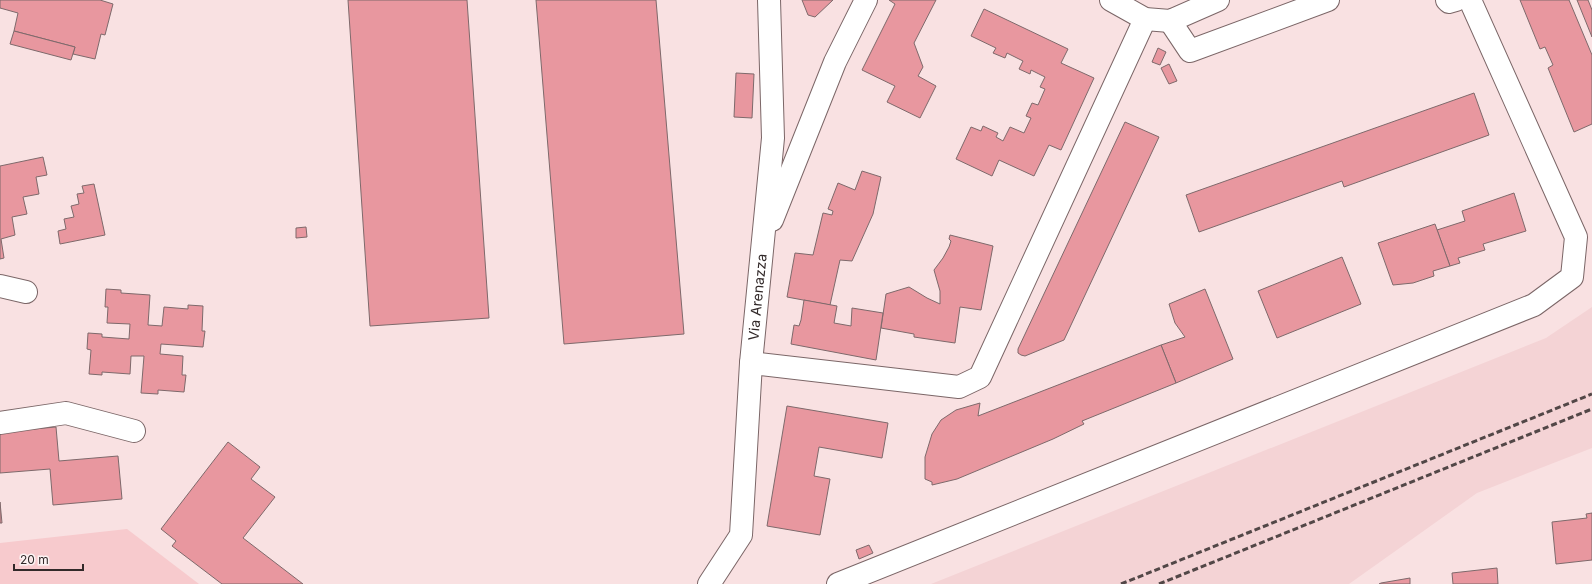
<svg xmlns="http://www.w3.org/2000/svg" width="1592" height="584" viewBox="0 0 1592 584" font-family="Inter,sans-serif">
<rect width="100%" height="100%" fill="#f9e1e2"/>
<polygon fill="#f4d3d5" points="1592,307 1592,448 1477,493 1349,584 931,584 1546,338"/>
<polygon fill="#f7cacd" points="127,529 199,584 0,584 0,543"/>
<g fill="#e8979f" stroke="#7e696b">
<polygon points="0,0 100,0 113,4 105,35 101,34 95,59 73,54 75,47 14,31 18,13 0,8"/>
<polygon points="348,0 467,0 489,318 370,326"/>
<polygon points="536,0 656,0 684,334 564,344"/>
<polygon points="802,0 833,0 815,17 808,15"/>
<polygon points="889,0 936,0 914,43 923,67 918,76 936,86 920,118 887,102 895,86 862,70 895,4"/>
<polygon points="1520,0 1569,0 1592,55 1592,124 1574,132 1548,68 1553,65 1545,47 1540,49"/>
<polygon points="1577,0 1588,0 1592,10 1592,37"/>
<polygon points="984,9 1068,49 1061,63 1094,78 1061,150 1049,145 1034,176 999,160 992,176 956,159 971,127 981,131 983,126 998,133 996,137 1003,141 1010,127 1024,133 1031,118 1026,116 1032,103 1038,105 1045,89 1040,87 1045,77 1031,70 1030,74 1019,69 1023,61 1007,53 1005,58 993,53 996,48 971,36"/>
<polygon points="14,31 75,47 71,60 10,44"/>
<polygon points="1158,48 1166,52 1160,65 1152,62"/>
<polygon points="1169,64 1177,81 1169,84 1161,68"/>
<polygon points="736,73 754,74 752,118 734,117"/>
<polygon points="1474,93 1489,135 1344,187 1342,181 1199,232 1186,195"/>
<polygon points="1125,122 1159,137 1064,340 1025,356 1021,355 1018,353 1018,349"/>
<polygon points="43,157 47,175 36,177 39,194 23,197 27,214 12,217 15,235 1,239 4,258 0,259 0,166"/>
<polygon points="862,171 881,177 873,214 852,261 840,260 830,305 787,297 795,253 813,255 823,213 832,215 833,211 828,209 838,183 855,190"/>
<polygon points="94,184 105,235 60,244 58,231 66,229 64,219 74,217 71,206 79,204 77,194 84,193 82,186"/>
<polygon points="1514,193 1526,231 1483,244 1485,250 1458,258 1460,263 1450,266 1437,230 1465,221 1462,211"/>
<polygon points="1435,224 1450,266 1433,271 1434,276 1413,283 1393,285 1378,243"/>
<polygon points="306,227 307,237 296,238 296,228"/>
<polygon points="950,235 993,246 981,310 960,307 955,343 914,337 914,334 881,328 886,294 909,287 927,298 940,304 940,291 934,270 943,258 949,247 951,241 949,239"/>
<polygon points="1342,257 1361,304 1277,338 1258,291"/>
<polygon points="106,289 121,290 121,293 150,295 148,325 162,326 164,307 188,309 188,305 203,306 202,331 205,331 203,347 161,344 160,354 183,356 182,375 186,375 184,392 158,390 158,394 141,393 144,356 131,356 130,374 102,372 102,375 89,374 91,350 87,349 88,333 102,334 102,337 129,339 130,324 107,323 108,307 105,307"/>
<polygon points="1205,289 1233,359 1176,383 1161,345 1185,337 1175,323 1169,304"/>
<polygon points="804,300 837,306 834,323 851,326 852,308 883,313 876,360 791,344 794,325 799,326 801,320"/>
<polygon points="1161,345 1176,383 1082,421 1084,424 1053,439 957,479 932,485 932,482 925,479 925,457 932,434 941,420 956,410 980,403 978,416"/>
<polygon points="787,406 888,423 882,458 819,447 814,476 830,479 820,535 767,526"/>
<polygon points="56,427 59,461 118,456 122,499 53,505 50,469 0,473 0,432"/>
<polygon points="228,442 260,467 251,479 275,497 243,538 303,584 222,584 172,546 176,541 161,529"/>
<polygon points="0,502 2,523 0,523"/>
<polygon points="1592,513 1592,560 1556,564 1552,522 1587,518 1586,514"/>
<polygon points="869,545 873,553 859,559 856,550"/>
<polygon points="1497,568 1498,584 1453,584 1452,573"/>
<polygon points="1410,578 1410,584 1379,584 1381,583"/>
</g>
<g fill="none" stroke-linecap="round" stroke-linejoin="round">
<g stroke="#7b6667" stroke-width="24">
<g id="minor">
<polyline points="1111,0 1145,19 1170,21 1218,0"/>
<polyline points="1447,0 1449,2 1456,0"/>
<polyline points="1170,21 1190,51 1328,0"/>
<polyline points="772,220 835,62 866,0"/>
<polyline points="0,286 26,292"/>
<polyline points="751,363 959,387 980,377 1145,19"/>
<polyline points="0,423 66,413 134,431"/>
<path id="s1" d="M709 584 741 535 751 363 773 138 769 0"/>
<polyline points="838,584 1534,305 1572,277 1576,237 1470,0"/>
</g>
</g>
<use href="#minor" stroke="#fff" stroke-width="22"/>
<g stroke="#524747" stroke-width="3" stroke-dasharray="6 3" stroke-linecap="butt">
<polyline points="1121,584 1592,394"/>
<polyline points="1159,584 1592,409"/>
</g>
</g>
<g text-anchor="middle" stroke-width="3" stroke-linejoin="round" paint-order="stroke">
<g font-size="14" fill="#322929" stroke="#fcf2f2">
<text dy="5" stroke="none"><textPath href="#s1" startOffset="297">Via Arenazza</textPath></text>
</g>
</g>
<path d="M14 564v6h69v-6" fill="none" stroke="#322929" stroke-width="2"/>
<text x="20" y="564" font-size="12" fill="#322929" stroke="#fcf2f2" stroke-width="3" paint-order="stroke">20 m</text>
</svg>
